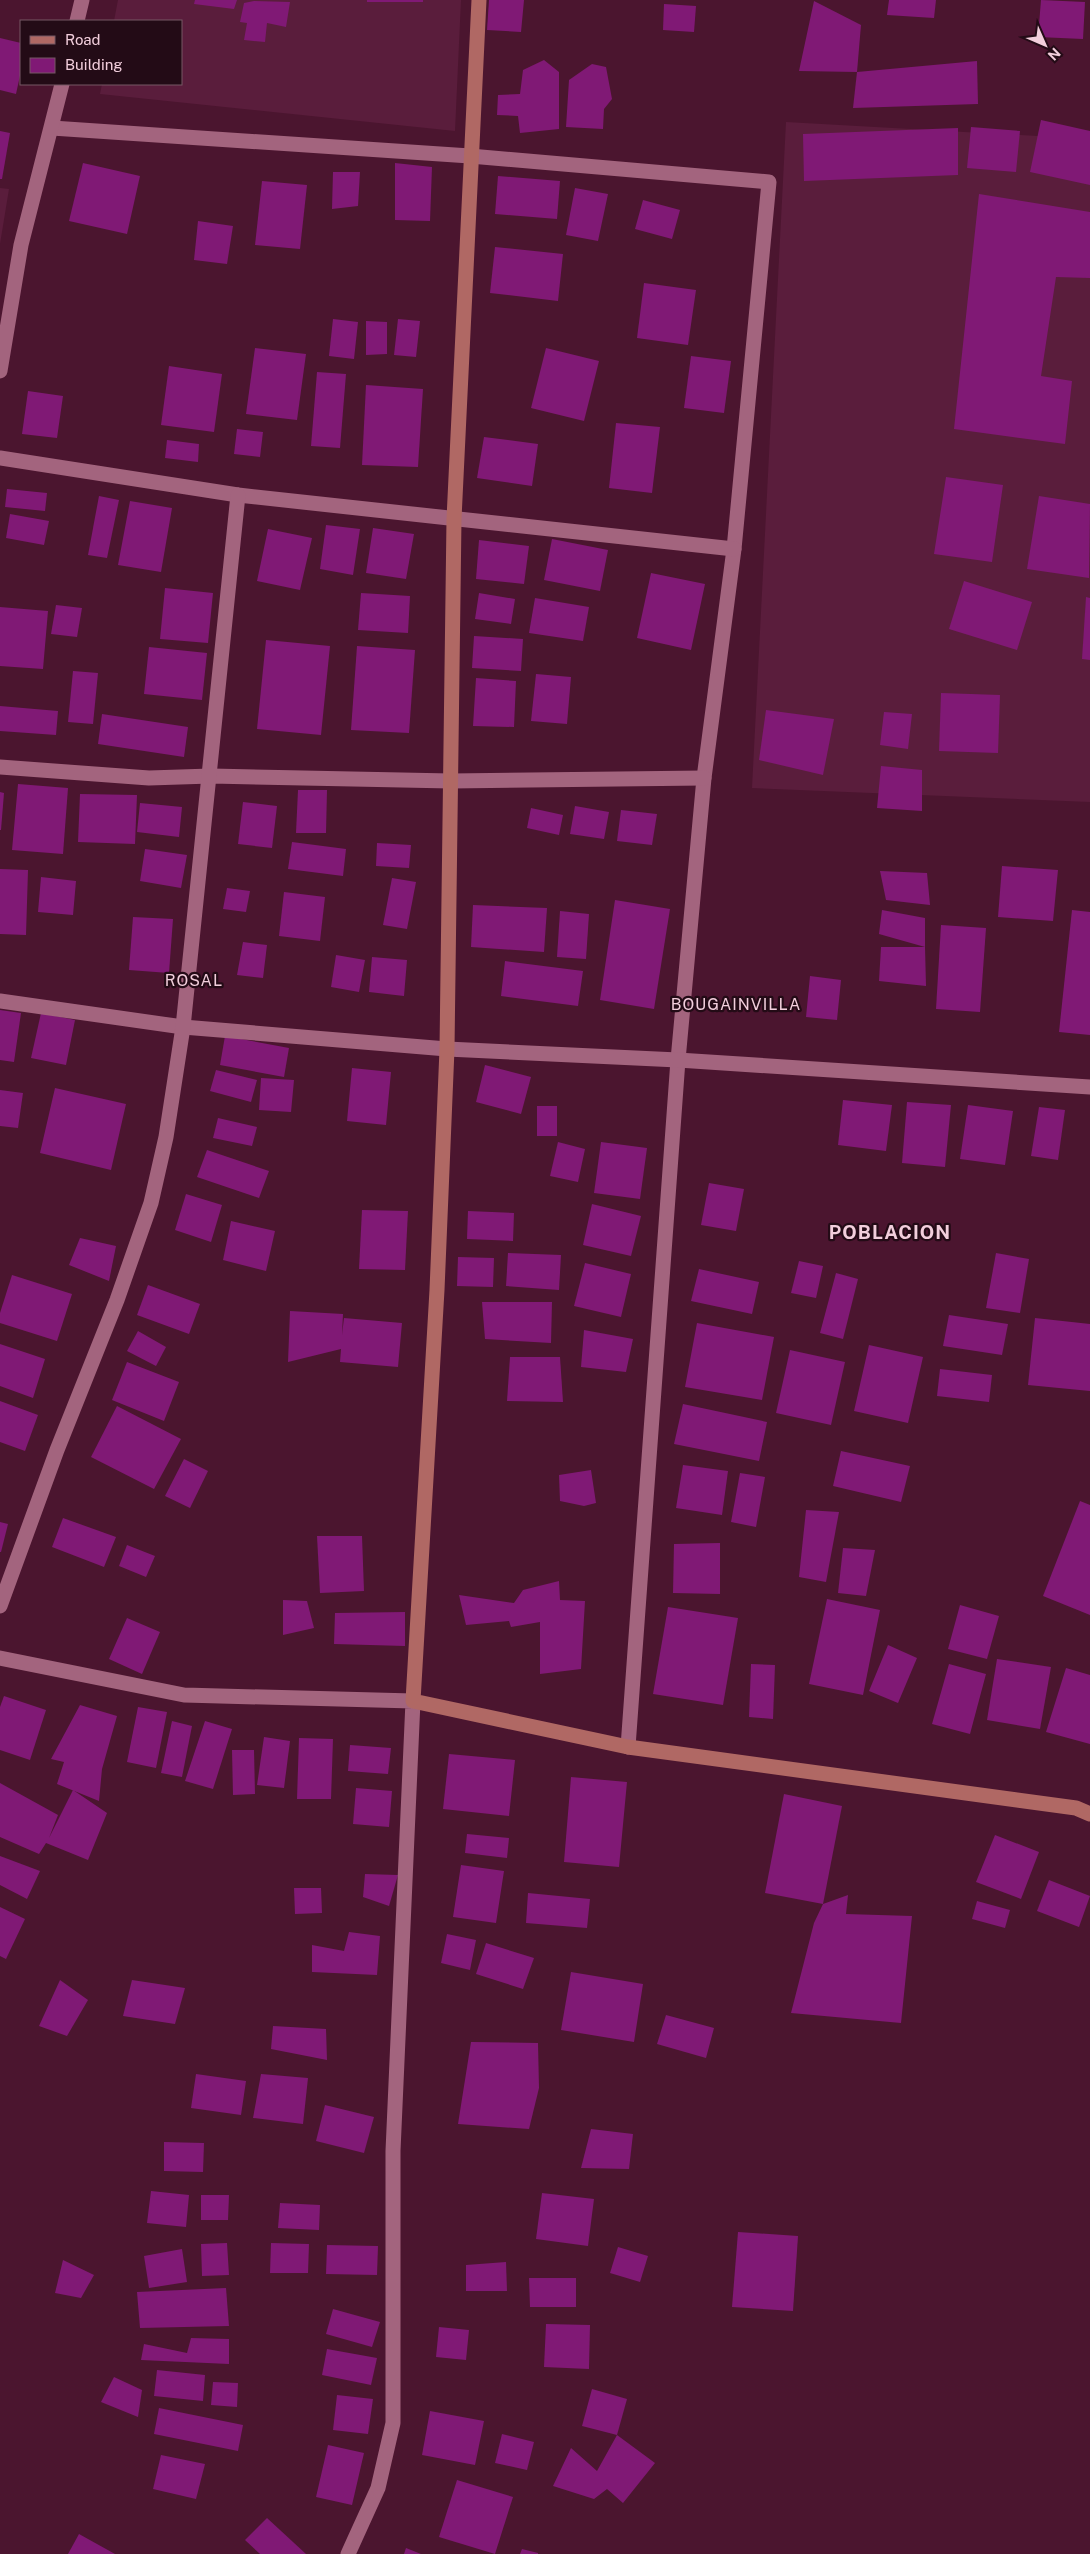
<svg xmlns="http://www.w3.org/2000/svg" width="1090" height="2554" viewBox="0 0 1090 2554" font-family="'Public Sans',sans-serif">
<rect width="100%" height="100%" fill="#4b152f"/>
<g fill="#5a1d3c">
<polygon points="118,0 461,0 455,131 100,94 102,84 181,84 181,21 114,21"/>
<polygon points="786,122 1090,139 1090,802 752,788"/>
<polygon points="0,188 9,189 0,244"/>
</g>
<g fill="#801975">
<polygon points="195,0 237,0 234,9 194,4"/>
<rect x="367" y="0" width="56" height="2"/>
<polygon points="489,0 524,0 521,32 487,30"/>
<polygon points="889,0 936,0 934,18 887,15"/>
<polygon points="1041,0 1085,2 1083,39 1038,37"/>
<polygon points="254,1 290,2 286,27 267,23 265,42 244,40 247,23 240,22 244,3"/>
<polygon points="814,1 861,25 857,72 799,71"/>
<polygon points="664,4 696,6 694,32 663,30"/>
<polygon points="0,38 21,43 21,71 16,94 0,90"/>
<polygon points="544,60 559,72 559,129 520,133 518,116 497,115 498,95 520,94 523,70"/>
<polygon points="977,61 978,104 853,108 857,72"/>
<polygon points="592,64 606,67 612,99 604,109 603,129 566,127 569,80"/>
<polygon points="1041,120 1090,131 1090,185 1030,172"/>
<polygon points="971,127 1020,131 1016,172 967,168"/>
<polygon points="958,128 958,175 804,181 803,134"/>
<polygon points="0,131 10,133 2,179 0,179"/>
<polygon points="83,163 140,176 127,234 69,221"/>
<polygon points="395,163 432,167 430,221 395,220"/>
<polygon points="333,172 360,172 358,206 332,209"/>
<polygon points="498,176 560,181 557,219 495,214"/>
<polygon points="262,181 307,185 300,249 255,245"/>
<polygon points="575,188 608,194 598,241 566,235"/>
<polygon points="979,194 1090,212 1090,278 1056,277 1041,376 1072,381 1065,444 954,429"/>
<polygon points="643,200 680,210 672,239 635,229"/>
<polygon points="198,221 233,226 227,264 194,260"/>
<polygon points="495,247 563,254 558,301 490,293"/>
<polygon points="644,283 696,290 688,345 637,338"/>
<polygon points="333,319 358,322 354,359 329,356"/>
<polygon points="398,319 420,321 416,357 394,355"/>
<polygon points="366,321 387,322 387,354 366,355"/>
<polygon points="255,348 306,354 297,420 246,414"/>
<polygon points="546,348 599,361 584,421 531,408"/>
<polygon points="691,356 731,361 724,413 684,408"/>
<polygon points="169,366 222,374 214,432 161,425"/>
<polygon points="317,372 346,374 340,448 311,446"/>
<polygon points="366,385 423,389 418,467 362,465"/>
<polygon points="28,391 63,396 57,438 22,434"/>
<polygon points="616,423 660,427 652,493 609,488"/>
<polygon points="237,429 263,432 260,457 234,454"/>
<polygon points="484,437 538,444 532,486 477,478"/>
<polygon points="167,440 199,444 198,462 165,458"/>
<polygon points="946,477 1003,485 992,562 934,554"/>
<polygon points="7,489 47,493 45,511 5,507"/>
<polygon points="99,496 119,500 107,558 88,555"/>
<polygon points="1039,496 1090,504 1089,578 1027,569"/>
<polygon points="130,501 172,508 161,572 118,565"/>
<polygon points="10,514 49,521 44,545 6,538"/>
<polygon points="326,525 360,529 353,575 320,569"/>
<polygon points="373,528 414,534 406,579 366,573"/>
<polygon points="268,529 312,538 300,590 257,581"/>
<polygon points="552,539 608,550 600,591 544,580"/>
<polygon points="479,540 529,546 524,584 476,579"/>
<polygon points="651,573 705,584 691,650 637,638"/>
<polygon points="964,581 1032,602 1017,650 949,629"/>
<polygon points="165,588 213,593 208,643 160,639"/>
<polygon points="361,593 410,596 408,633 358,630"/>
<polygon points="479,593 515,599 511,624 475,619"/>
<polygon points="1086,597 1090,598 1090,660 1082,659"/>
<polygon points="535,598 589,607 583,641 529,633"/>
<polygon points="56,605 82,608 77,637 51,634"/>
<polygon points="0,607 48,611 43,669 0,666"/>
<polygon points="474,636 523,639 521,671 472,668"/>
<polygon points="266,640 330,646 321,735 257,729"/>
<polygon points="357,646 415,650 409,733 351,730"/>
<polygon points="149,647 207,653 202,700 144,694"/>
<polygon points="73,671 98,673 93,724 68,722"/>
<polygon points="536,674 571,677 567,724 531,721"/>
<polygon points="476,678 516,681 514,727 473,726"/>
<polygon points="941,693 1000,695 998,753 939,751"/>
<polygon points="0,706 58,711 56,735 0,731"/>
<polygon points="766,710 834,719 823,775 759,760"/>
<polygon points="884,712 912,714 908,749 880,745"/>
<polygon points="102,714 188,727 184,757 98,744"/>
<polygon points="881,766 922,770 922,811 877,808"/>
<polygon points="18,784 68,788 63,854 12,850"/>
<polygon points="298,790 327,790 326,833 296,833"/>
<polygon points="0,792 4,793 1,830 0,830"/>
<polygon points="80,794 137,795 135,844 78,842"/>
<polygon points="243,802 277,806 272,848 238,844"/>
<polygon points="140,803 182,807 179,837 137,832"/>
<polygon points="575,806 609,812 604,839 570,834"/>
<polygon points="531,808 563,815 559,835 527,828"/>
<polygon points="621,810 657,814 652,845 617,841"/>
<polygon points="292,842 346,849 343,876 288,869"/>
<polygon points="377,843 411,845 409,868 376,866"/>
<polygon points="145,849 187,855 181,888 140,881"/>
<polygon points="1002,866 1058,870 1053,921 998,917"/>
<polygon points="0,869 28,870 26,935 0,934"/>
<polygon points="880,871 927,873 930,905 886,900"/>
<polygon points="41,877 76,881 73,915 38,912"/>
<polygon points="392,878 416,882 407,929 383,925"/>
<polygon points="227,888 250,891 246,912 223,909"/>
<polygon points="284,892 325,897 320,941 279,936"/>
<polygon points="615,900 670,909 654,1009 600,1000"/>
<polygon points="473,905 547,908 544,952 471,947"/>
<polygon points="882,910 925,918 925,947 879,934"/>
<polygon points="1072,910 1090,912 1090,1035 1059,1032"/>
<polygon points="560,911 589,914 586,959 557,957"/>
<polygon points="133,917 173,919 169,973 129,970"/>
<polygon points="941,925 986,928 980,1012 936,1009"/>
<polygon points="243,942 267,945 263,978 237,975"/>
<polygon points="881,947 925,947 926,986 879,981"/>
<polygon points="336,955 365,960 359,992 331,987"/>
<polygon points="372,957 407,960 404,996 369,992"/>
<polygon points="505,961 583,971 578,1006 501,996"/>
<polygon points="810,976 841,980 837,1020 806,1017"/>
<polygon points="0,1010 21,1013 14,1062 0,1060"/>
<polygon points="41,1013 75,1020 66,1065 31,1058"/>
<polygon points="225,1036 289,1048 284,1077 220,1065"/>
<polygon points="485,1065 531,1077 521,1114 476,1102"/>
<polygon points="352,1068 391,1072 386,1125 347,1121"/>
<polygon points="216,1070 257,1080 251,1102 210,1091"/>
<polygon points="261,1078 294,1080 291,1112 259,1110"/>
<polygon points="55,1088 126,1104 111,1170 40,1153"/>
<polygon points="0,1090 23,1093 18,1128 0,1126"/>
<polygon points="843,1100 892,1105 886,1151 838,1145"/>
<polygon points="907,1102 951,1105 945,1167 902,1163"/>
<polygon points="968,1105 1013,1111 1005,1165 960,1159"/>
<rect x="537" y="1106" width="20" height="30"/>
<polygon points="1039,1107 1065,1110 1058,1160 1031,1156"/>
<polygon points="218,1118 257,1127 252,1146 213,1138"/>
<polygon points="558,1142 585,1149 578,1182 550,1176"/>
<polygon points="601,1142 647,1148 640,1199 594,1193"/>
<polygon points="207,1150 269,1171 259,1198 197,1177"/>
<polygon points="709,1183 744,1189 736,1231 701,1225"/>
<polygon points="186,1194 222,1205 211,1242 175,1230"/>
<polygon points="592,1204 641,1216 631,1256 583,1245"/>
<polygon points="362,1210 408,1211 405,1270 359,1269"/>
<polygon points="468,1211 514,1213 513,1241 467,1239"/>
<polygon points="231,1221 275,1231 266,1271 223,1260"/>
<polygon points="80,1238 116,1246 109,1281 69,1265"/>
<polygon points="508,1253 561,1255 559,1290 506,1286"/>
<polygon points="996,1253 1029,1259 1020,1313 986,1308"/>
<polygon points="458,1257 494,1258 493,1287 457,1286"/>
<polygon points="799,1261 823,1266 816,1298 791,1293"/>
<polygon points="585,1263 631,1274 621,1317 574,1306"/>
<polygon points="699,1269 759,1282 752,1314 691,1301"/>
<polygon points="836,1273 858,1279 843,1339 820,1333"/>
<polygon points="12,1275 72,1294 57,1341 0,1323 0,1313"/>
<polygon points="148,1285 200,1304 189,1334 137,1315"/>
<polygon points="482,1302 552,1302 551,1343 485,1339"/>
<polygon points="290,1311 343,1314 342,1335 344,1318 402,1323 398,1367 340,1362 341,1349 288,1362"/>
<polygon points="949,1315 1008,1324 1002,1355 943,1346"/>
<polygon points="1035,1318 1090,1324 1090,1391 1028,1385"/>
<polygon points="697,1323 774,1337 762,1400 685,1387"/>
<polygon points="584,1330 633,1339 626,1372 581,1367"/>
<polygon points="138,1331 166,1347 156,1366 127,1351"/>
<polygon points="0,1344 45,1359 33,1398 0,1386"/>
<polygon points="869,1345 923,1357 908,1423 854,1411"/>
<polygon points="790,1350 845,1362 831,1425 776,1413"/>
<polygon points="510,1357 560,1357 563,1402 507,1401"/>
<polygon points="127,1362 179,1382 164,1421 112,1400"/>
<polygon points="940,1369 992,1375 989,1402 937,1396"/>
<polygon points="0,1401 38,1415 25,1451 0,1442"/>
<polygon points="683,1404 767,1422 759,1461 674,1444"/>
<polygon points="117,1406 181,1439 154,1489 91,1457"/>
<polygon points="841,1451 910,1466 901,1502 833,1486"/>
<polygon points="184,1459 208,1471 190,1508 165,1496"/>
<polygon points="683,1465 728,1471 722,1515 676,1508"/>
<polygon points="591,1470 596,1503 584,1506 560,1501 559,1475"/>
<polygon points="740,1473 765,1477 756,1527 731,1522"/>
<polygon points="1080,1501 1090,1505 1090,1615 1043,1596"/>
<polygon points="806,1510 839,1512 826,1582 799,1577"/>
<polygon points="63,1518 116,1537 104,1567 52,1547"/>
<polygon points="0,1522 8,1524 1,1552 0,1552"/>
<polygon points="317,1536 362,1536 364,1591 320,1593"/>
<polygon points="720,1543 720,1594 673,1593 674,1544"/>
<polygon points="127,1545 155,1556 146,1577 119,1566"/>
<polygon points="843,1548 875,1550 866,1596 838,1593"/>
<polygon points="559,1581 560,1600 585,1601 581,1669 540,1674 540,1622 511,1627 509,1621 466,1625 459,1595 514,1603 523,1590"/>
<polygon points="827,1599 880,1610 863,1695 809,1684"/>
<polygon points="283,1600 307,1601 314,1628 283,1635"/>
<polygon points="960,1605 999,1616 987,1659 948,1649"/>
<polygon points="668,1607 738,1618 723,1705 653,1694"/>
<polygon points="405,1612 405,1646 334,1644 335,1613"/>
<polygon points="127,1618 160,1632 142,1674 109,1659"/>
<polygon points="888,1645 917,1658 898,1703 869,1691"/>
<polygon points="997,1659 1051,1667 1040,1729 987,1720"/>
<polygon points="751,1664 775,1665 773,1719 749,1717"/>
<polygon points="949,1664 986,1674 970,1734 932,1724"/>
<polygon points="1066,1668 1090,1675 1090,1744 1046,1732"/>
<polygon points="4,1696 46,1710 30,1760 0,1750 0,1707"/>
<polygon points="80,1705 117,1716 102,1769 99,1801 57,1784 64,1762 51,1759"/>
<polygon points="138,1707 167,1712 156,1768 127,1762"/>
<polygon points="172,1721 192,1726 182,1777 161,1773"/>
<polygon points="205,1721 232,1729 213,1789 185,1781"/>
<polygon points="264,1737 290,1741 284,1788 257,1785"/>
<polygon points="299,1738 333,1739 331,1799 297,1799"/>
<polygon points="350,1745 391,1748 388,1774 348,1771"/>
<polygon points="232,1750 254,1750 255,1794 233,1795"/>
<polygon points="449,1754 515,1760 509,1816 443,1809"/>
<polygon points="571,1777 627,1782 619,1867 564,1862"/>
<polygon points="0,1783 58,1815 49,1838 73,1790 107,1813 88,1860 46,1843 39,1854 0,1837"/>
<polygon points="356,1788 392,1791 389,1827 353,1824"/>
<polygon points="784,1794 842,1806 823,1904 765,1893"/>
<polygon points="467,1834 509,1838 507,1858 465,1853"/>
<polygon points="995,1835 1039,1852 1021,1899 976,1882"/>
<polygon points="0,1856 40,1871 27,1899 0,1885"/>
<polygon points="461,1865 504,1871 496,1923 453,1917"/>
<polygon points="365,1874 398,1875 389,1906 363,1897"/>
<polygon points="1049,1880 1090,1896 1079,1927 1037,1911"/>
<polygon points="294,1888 321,1888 322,1913 295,1914"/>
<polygon points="528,1893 590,1899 587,1928 526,1923"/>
<polygon points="848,1895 846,1914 912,1916 901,2023 791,2013 814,1923 823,1904"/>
<polygon points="977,1901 1010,1910 1005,1928 972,1919"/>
<polygon points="0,1907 25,1919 6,1959 0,1956"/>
<polygon points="349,1932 380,1936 377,1975 312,1972 312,1945 344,1951"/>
<polygon points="447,1934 476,1940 470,1970 441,1963"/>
<polygon points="486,1943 534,1958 523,1989 476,1974"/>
<polygon points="571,1972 643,1984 634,2042 561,2030"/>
<polygon points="60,1980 88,2000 67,2036 39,2026"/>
<polygon points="132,1980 185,1988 175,2024 123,2016"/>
<polygon points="666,2015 714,2028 706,2058 657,2044"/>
<polygon points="273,2026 326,2029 327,2060 271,2049"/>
<polygon points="471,2042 538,2043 539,2088 529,2129 458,2124"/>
<polygon points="196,2074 246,2081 241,2115 191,2108"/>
<polygon points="261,2074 308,2078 303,2124 253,2118"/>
<polygon points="325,2105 374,2117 364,2153 316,2141"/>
<polygon points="591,2129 633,2134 629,2169 581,2168"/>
<polygon points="164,2142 204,2143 203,2172 164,2171"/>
<polygon points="151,2191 189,2195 186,2227 147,2223"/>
<polygon points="542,2193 594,2199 588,2246 536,2239"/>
<polygon points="201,2195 229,2195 228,2220 201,2220"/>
<polygon points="280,2203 320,2205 319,2230 278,2228"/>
<polygon points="738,2232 798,2236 793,2311 732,2307"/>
<polygon points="227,2243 229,2275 202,2276 201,2244"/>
<polygon points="271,2243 309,2244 308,2273 270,2273"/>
<polygon points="327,2245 378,2246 377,2275 326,2274"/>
<polygon points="618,2247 648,2256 640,2282 610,2273"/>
<polygon points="182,2249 187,2282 149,2288 144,2256"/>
<polygon points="63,2260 94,2275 81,2298 55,2293"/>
<polygon points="506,2262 507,2291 466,2291 466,2265"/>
<polygon points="529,2278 576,2278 576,2307 530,2307"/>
<polygon points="226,2288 229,2326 140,2328 137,2292"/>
<polygon points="333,2309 380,2322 372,2347 326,2334"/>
<polygon points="546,2324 590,2325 589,2369 544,2367"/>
<polygon points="439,2327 469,2330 466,2360 436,2357"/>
<polygon points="191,2338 229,2339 229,2364 141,2360 144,2344 187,2353"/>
<polygon points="327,2349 377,2358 371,2385 322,2375"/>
<polygon points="157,2370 205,2375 203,2401 154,2396"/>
<polygon points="114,2377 142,2390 138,2417 101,2402"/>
<polygon points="213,2382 238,2383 237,2407 211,2405"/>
<polygon points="592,2389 627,2399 617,2435 582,2426"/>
<polygon points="337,2395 373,2399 368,2434 333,2430"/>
<polygon points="159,2408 243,2425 238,2451 154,2434"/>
<polygon points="430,2411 484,2421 475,2465 422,2455"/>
<polygon points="502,2434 534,2442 527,2470 495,2463"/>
<polygon points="617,2435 655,2463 623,2503 607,2489 594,2499 553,2486 571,2448 597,2471"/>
<polygon points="328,2445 364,2453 352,2505 316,2497"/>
<polygon points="161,2455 205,2464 196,2499 153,2489"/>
<polygon points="457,2480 513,2497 495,2554 439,2537"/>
<polygon points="267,2518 306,2554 260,2554 245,2540"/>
<polygon points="79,2534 115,2554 68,2554"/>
<polygon points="406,2548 421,2554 404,2554"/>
<polygon points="522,2549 538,2553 538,2554 520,2554"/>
</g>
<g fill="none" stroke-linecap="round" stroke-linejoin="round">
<g stroke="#a3647e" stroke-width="15">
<polyline points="77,21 82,0"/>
<polyline points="52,128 470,156 769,182 734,549 704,778 678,1060 628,1747"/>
<polyline points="0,371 21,245 62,84"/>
<polyline points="0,458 238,495 734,549"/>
<polyline points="0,767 149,778 211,776 451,781 704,778"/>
<polyline points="0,1001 183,1027 447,1049 678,1060 1090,1087"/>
<polyline points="0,1606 57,1450 117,1300 151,1203 166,1137 183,1027 238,495"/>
<polyline points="0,1658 184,1695 413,1701 393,2151 393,2423 378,2488 348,2554"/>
</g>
<polyline stroke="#b06864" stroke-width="15" points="479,0 454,519 447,1049 437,1290 413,1701 628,1747 1076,1808 1090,1814"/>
</g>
<g text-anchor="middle" stroke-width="4.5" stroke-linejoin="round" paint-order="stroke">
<g font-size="16" letter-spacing="1" fill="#f2cedc" stroke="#230b16">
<text x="194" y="986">ROSAL</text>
<text x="736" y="1010">BOUGAINVILLA</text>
</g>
<g font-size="19" font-weight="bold" letter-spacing="1" fill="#f2cedc" stroke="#230b16">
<text x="890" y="1239">POBLACION</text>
</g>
</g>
<rect x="20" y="20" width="162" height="65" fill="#230b16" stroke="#765965"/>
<rect x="30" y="36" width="25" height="8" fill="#b06864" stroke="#765965"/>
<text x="65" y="45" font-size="15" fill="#f2cedc">Road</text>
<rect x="30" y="58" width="25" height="15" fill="#801975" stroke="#765965"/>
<text x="65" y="70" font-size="15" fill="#f2cedc">Building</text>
<g transform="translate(1045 45) rotate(135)" stroke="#230b16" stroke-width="4" paint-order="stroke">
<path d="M0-4L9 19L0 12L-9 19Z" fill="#f2cedc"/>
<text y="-8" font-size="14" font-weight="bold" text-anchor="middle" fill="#f2cedc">N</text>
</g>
</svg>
